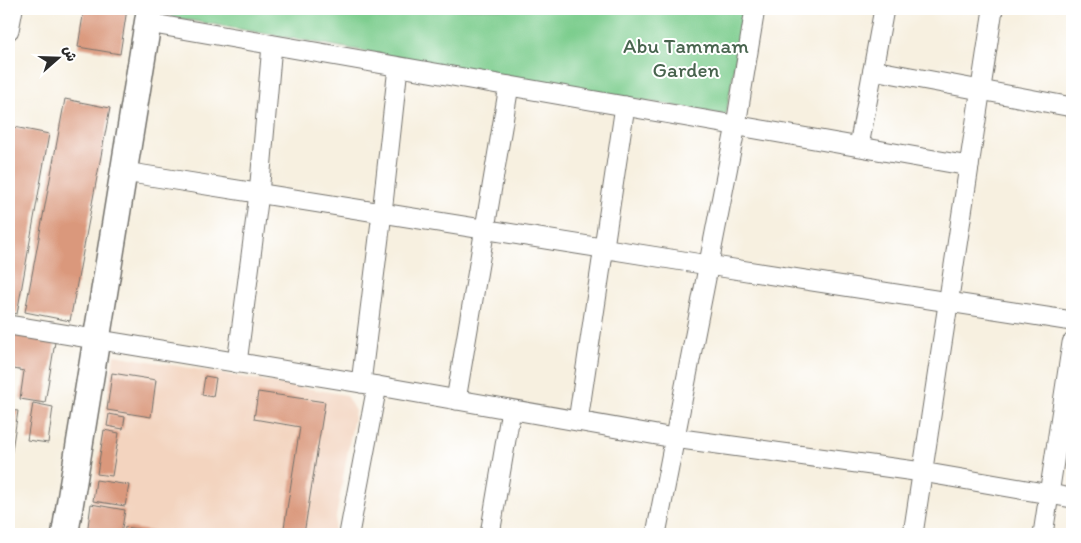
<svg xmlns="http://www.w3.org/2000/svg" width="1081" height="543" viewBox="0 0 1081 543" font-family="Itim,'Playpen Sans Arabic',sans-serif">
<rect width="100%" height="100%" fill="#fff"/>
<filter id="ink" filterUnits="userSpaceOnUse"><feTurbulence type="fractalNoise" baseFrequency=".02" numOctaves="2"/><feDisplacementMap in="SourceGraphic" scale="10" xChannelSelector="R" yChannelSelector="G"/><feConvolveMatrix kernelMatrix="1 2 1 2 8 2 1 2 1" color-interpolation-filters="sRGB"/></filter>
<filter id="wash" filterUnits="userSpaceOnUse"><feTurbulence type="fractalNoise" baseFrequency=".0096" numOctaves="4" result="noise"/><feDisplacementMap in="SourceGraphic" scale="20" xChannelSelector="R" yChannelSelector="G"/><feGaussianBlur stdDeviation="1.12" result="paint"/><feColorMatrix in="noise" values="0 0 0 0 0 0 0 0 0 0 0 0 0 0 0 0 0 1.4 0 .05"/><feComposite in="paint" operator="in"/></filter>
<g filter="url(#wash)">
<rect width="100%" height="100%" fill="#f7f0e0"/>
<polygon fill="#f3d4bf" points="114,355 346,395 355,411 333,534 86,534"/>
<polygon fill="#7dcd8e" stroke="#547c5c" points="173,9 744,9 726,115 171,17"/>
<g id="blocks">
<g fill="#da987b">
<polygon points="84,9 127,9 120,54 78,47"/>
<polygon points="65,99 110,108 70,321 25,312"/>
<polygon points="9,126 49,134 17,314 9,312"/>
<polygon points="12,334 55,342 45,403 20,399 24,371 9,368 9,354"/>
<polygon points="112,373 156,380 151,417 107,410"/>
<polygon points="205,376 216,378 213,397 202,395"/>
<polygon points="258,392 325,402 304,534 283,534 300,427 254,419"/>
<polygon points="33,403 53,407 48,443 27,440"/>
<polygon points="9,410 18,411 10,463 9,463"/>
<polygon points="109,414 125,417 123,429 107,426"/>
<polygon points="104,430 119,433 112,476 97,474"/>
<polygon points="96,480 129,485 125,506 93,501"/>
<polygon points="91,504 125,510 121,534 87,534"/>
<polygon points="125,527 163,533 163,534 124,534"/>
</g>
</g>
</g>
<g filter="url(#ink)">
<use href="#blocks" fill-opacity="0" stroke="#72706a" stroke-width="1"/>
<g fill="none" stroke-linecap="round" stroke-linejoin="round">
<g stroke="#72706a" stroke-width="21">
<g id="street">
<polyline points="148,23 969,166"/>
<polyline points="9,30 13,9"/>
<polyline points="873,70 1072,107"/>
<polyline points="859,146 884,9"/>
<polyline points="125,172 708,265 1072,321"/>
<polyline points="9,325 361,383 674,438 922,472 1072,498"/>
<polyline points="237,363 259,194 272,45"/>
<polyline points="361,383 382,213 398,67"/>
<polyline points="456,400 509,86"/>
<polyline points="578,421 625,106"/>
<polyline points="349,534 377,386"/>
<polyline points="490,534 511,410"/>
<polyline points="656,534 736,125 755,9"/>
<polyline points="913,534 993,9"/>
<polyline points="1043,534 1072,343"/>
</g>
</g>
<g stroke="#72706a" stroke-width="29">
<polyline id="secondary" points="65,534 150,9"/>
</g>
<use href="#street" stroke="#fff" stroke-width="19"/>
<use href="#secondary" stroke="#fff" stroke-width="26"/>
</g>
</g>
<g text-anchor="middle" stroke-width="4" stroke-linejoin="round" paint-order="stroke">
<g font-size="21" fill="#48644e" stroke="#fff">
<text x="686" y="53">Abu Tammam<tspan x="686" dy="24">Garden</tspan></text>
</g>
</g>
<rect width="1081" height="543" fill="none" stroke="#fff" stroke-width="30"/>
<g transform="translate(58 58) rotate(70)" stroke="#ffffff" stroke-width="4" paint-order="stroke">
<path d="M0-4L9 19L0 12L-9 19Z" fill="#2b2b2b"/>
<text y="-8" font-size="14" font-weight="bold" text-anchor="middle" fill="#2b2b2b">ش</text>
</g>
</svg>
